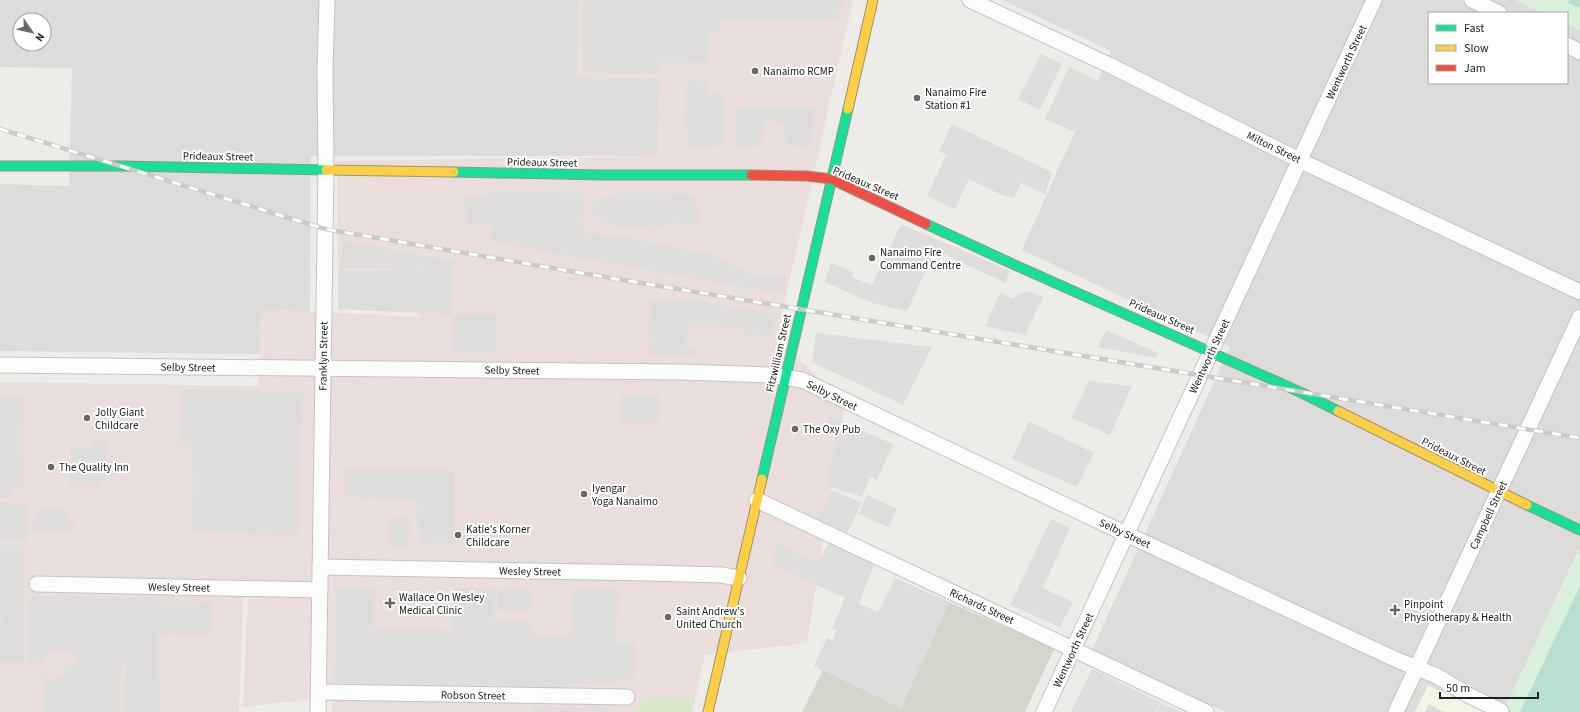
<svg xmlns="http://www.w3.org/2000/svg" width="1580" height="712" viewBox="0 0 1580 712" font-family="'Source Sans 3',sans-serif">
<rect width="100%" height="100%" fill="#edece9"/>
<g fill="#dddcda" fill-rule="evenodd">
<path d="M0 0H579L577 78 660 79 658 156H311L310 312 262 309 260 354 0 351V184L69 186 72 68 0 67ZM20 20H44V44H20Z"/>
<path d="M1002 0H1580V552L1578 551 1503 712H1484L1428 685 1415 712H1226L1092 650 1230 347 1022 250 1111 51ZM1429 13H1567V83H1429Z"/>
<polygon points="418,270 417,313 338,309 338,271"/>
</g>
<polygon fill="#eadedc" points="579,0 853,0 776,340 845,401 807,643 705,655 692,712 332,712 332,697 243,707 248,598 243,598 239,712 0,712 0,382 258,386 262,309 417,317 418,270 338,271 337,161 658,156 660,79 577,78"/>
<polygon fill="#f5f5e6" points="1428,685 1484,712 1415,712"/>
<polygon fill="#d6d5cb" points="949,602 1054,649 1025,712 802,712 823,670 901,708"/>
<polygon fill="#d9e8cb" points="645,697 695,699 692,712 633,712 642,706"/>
<g fill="#d9f1da">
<polygon points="1515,0 1580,0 1580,30 1567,24 1567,13 1543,13"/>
<polygon points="1579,551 1580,552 1580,712 1503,712"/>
</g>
<g fill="#b8e0d1">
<polygon points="1569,0 1580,0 1580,8 1568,3"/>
<polygon points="1580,586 1580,712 1520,712"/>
</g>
<g fill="#dedddc">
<polygon points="583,0 845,0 845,9 839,12 839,22 720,20 720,32 709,32 709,62 660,63 660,74 583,72"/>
<polygon points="1041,54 1062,64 1040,110 1018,99"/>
<polygon points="1069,67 1101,82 1077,133 1045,119"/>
<polygon points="463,74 576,76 575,111 540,110 539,102 514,102 514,110 475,109 474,154 462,155"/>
<polygon points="687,80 708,81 708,93 726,94 724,146 688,147 688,128 685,127"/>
<polygon points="737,107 815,107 813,147 786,146 785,129 781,123 774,120 766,123 763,128 761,146 737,147"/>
<polygon points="952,124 1052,172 1045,194 1021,183 1014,198 1002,195 969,179 955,209 927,196 946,155 939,151"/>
<polygon points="493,191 585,193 583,232 635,239 711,254 753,275 787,276 781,294 571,257 489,241 491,225 466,225 465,197 491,194"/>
<polygon points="620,193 695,194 700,216 700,227 670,222 654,231 601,223 592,211 593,201"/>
<polygon points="901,224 1010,271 1005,283 938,251 934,252 907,311 875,304 825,282 831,262 854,273 852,277 872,285"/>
<polygon points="343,241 454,261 452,314 417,313 419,269 340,268"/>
<polygon points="1027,291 1043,297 1025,335 985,326 1000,293 1012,298"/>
<polygon points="676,298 777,313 771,336 745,335 745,328 687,327 686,347 696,348 696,356 648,355 650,299 675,302"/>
<polygon points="57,311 106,311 106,343 31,343 31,319 43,320 44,312"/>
<polygon points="453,314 496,314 497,353 451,352"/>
<polygon points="1106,330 1158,353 1155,358 1098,347"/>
<polygon points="816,333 932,347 903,405 812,362"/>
<polygon points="1089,381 1132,386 1110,435 1071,418"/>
<polygon points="180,389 303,391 298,537 192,531 193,448 179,443"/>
<polygon points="621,394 659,395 658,424 620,424"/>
<polygon points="0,396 23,397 24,488 13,488 12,498 0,498"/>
<polygon points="1259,412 1288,427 1277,450 1248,435"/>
<polygon points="829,416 893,444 877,480 870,477 862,497 825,485 839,431 826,427"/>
<polygon points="1029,421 1094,453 1077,487 1012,459"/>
<polygon points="91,439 107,439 107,475 96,487 70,487 70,448 90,448"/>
<polygon points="1278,468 1343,497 1333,521 1267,492"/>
<polygon points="344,470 454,470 454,543 420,544 416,504 411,500 344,497"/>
<polygon points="832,490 862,503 847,533 818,519"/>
<polygon points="867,495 897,509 888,527 859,514"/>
<polygon points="0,503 28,503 27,541 0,541"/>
<polygon points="38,508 67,509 66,518 74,518 73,532 32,531 32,518 38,518"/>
<polygon points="410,517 409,547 388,548 388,518"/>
<polygon points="1051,519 1070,528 1043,588 1073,602 1060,627 1010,605"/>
<polygon points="1369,539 1389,549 1382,564 1433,588 1424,607 1387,590 1373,619 1339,603"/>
<polygon points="777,542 818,563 829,542 874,564 859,604 878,612 895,578 949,602 901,708 814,666 827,638 833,640 837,630 832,628 845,598 772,564"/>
<polygon points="0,545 24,545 24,662 0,662 0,625 3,625 3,620 0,619"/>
<polygon points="337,587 375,588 374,628 453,630 455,587 495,589 494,618 531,621 532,636 571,636 572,589 619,589 616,642 635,643 635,677 611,684 571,684 571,687 334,682"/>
<rect x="498" y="589" width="35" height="22"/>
<polygon points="28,596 157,597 158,601 213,602 213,635 158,634 159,712 124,712 125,665 121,665 120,712 43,712 43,679 64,678 64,666 75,664 76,653 47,652 46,663 27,663"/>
<polygon points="1161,609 1196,625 1182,653 1115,621 1119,612 1152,627"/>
<polygon points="1160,645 1181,654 1169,681 1148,671"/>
<polygon points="1092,669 1160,702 1156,712 1071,712"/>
<polygon points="1262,672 1296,688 1285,712 1245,712"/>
<polygon points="1161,703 1182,712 1157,712"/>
<polygon points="1429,704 1444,712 1425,712"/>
<polygon points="533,707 608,708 608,712 533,712"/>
</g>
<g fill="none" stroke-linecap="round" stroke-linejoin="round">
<g stroke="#c3c3c1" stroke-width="17">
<g id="street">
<polyline points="970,0 1107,64 1301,161 1580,292"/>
<polyline points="1472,0 1499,13"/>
<polyline points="1567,45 1580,52"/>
<polyline points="0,365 681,372 768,375 802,380 1126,534 1397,660 1437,676 1468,695 1501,711"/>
<polyline points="757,500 1206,712"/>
<polyline points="320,567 648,573 721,575 739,578"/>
<polyline points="37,584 320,590"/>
<polyline points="319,692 627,697"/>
<polyline points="318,712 326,170 325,69 327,0"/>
<polyline points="1044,712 1374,0"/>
<polyline points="1396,712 1580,317"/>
</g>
</g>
<g stroke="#949682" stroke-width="11">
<g id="fast">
<polyline points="0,166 122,166 326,170"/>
<polyline points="454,172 602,175 751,175"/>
<polyline points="926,224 1017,266 1300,392 1338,411"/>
<polyline points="762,479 848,109"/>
<polyline points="1527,505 1580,530"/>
</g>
</g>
<g stroke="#949682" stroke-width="11">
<g id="slow">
<polyline points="848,109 873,0"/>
<polyline points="326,170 454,172"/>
<polyline points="1338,411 1527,505"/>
<polyline points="708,712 762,479"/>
</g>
</g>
<g stroke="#949682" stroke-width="11">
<polyline id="jam" points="751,175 807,176 831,179 926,224"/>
</g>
<use href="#street" stroke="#fcfcfc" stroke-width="15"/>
<use href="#fast" stroke="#16e098" stroke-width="9"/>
<use href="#slow" stroke="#ffcf43" stroke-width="9"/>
<use href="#jam" stroke="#f24e42" stroke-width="9"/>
<g stroke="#cbcbca" stroke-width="4.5">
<polyline id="rail" points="0,129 325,229 587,274 1580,438"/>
</g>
<use href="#rail" stroke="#fff" stroke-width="3" stroke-dasharray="9" stroke-linecap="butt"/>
</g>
<g fill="#686766" stroke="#fff" stroke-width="1.5">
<circle cx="755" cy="71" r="4"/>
<circle cx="917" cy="98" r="4"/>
<circle cx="872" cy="258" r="4"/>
<circle cx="87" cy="418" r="4"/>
<circle cx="795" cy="429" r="4"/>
<circle cx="51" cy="467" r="4"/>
<circle cx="584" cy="494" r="4"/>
<circle cx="458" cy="535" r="4"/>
<path d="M388 597h4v4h4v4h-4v4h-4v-4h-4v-4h4z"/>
<path d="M1393 604h4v4h4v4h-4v4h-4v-4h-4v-4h4z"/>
<circle cx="668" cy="617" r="4"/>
</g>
<g text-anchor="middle" stroke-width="4" stroke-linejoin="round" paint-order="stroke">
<g font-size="11" fill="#202020" stroke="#fff">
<text transform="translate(1346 62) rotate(-65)" y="4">Wentworth Street</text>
<text transform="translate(1274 147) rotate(26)" y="4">Milton Street</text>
<text transform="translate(218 156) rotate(1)" y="4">Prideaux Street</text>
<text transform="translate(542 162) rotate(1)" y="4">Prideaux Street</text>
<text transform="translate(866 183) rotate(23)" y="4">Prideaux Street</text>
<text transform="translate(1162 316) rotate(24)" y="4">Prideaux Street</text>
<text transform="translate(778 353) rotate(-77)" y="4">Fitzwilliam Street</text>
<text transform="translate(323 356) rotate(-89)" y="4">Franklyn Street</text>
<text transform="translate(1209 356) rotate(-65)" y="4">Wentworth Street</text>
<text transform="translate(188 367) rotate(1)" y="4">Selby Street</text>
<text transform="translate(512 370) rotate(1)" y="4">Selby Street</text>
<text transform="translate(832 395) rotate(26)" y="4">Selby Street</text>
<text transform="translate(1454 456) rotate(27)" y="4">Prideaux Street</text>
<text transform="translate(1488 515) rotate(-65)" y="4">Campbell Street</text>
<text transform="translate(1125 533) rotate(25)" y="4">Selby Street</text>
<text transform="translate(530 571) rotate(1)" y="4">Wesley Street</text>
<text transform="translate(179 587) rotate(1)" y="4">Wesley Street</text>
<text transform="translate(982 606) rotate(25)" y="4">Richards Street</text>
<text transform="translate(1073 650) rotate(-65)" y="4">Wentworth Street</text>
<text transform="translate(473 695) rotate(1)" y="4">Robson Street</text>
</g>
<g font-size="11" fill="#202020" stroke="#fff" text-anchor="start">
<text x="763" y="75">Nanaimo RCMP</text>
<text x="925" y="96">Nanaimo Fire<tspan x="925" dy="13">Station #1</tspan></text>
<text x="880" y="256">Nanaimo Fire<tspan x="880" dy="13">Command Centre</tspan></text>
<text x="95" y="416">Jolly Giant<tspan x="95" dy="13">Childcare</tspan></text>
<text x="803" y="433">The Oxy Pub</text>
<text x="59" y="471">The Quality Inn</text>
<text x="592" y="492">Iyengar<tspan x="592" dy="13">Yoga Nanaimo</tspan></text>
<text x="466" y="533">Katie's Korner<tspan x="466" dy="13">Childcare</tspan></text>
<text x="399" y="601">Wallace On Wesley<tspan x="399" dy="13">Medical Clinic</tspan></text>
<text x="1404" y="608">Pinpoint<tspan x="1404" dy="13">Physiotherapy &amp; Health</tspan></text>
<text x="676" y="615">Saint Andrew's<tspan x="676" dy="13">United Church</tspan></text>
</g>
</g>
<rect x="1428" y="12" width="140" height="72" fill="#ffffff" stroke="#a6a6a6"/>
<rect x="1436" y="25" width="20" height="6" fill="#16e098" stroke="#a6a6a6"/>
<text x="1464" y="32" font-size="12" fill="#202020">Fast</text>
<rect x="1436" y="45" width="20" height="6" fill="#ffcf43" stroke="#a6a6a6"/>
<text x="1464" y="52" font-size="12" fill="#202020">Slow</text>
<rect x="1436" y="65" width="20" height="6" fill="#f24e42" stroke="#a6a6a6"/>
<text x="1464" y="72" font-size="12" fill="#202020">Jam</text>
<g transform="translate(32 32) rotate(124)"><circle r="19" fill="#ffffff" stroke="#a6a6a6"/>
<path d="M0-3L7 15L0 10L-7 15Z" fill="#686766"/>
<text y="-6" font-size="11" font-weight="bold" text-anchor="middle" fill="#202020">N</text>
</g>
<path d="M1440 692v6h98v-6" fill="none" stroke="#202020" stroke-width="2"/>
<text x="1446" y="692" font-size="12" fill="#202020" stroke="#ffffff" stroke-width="3" paint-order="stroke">50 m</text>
</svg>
